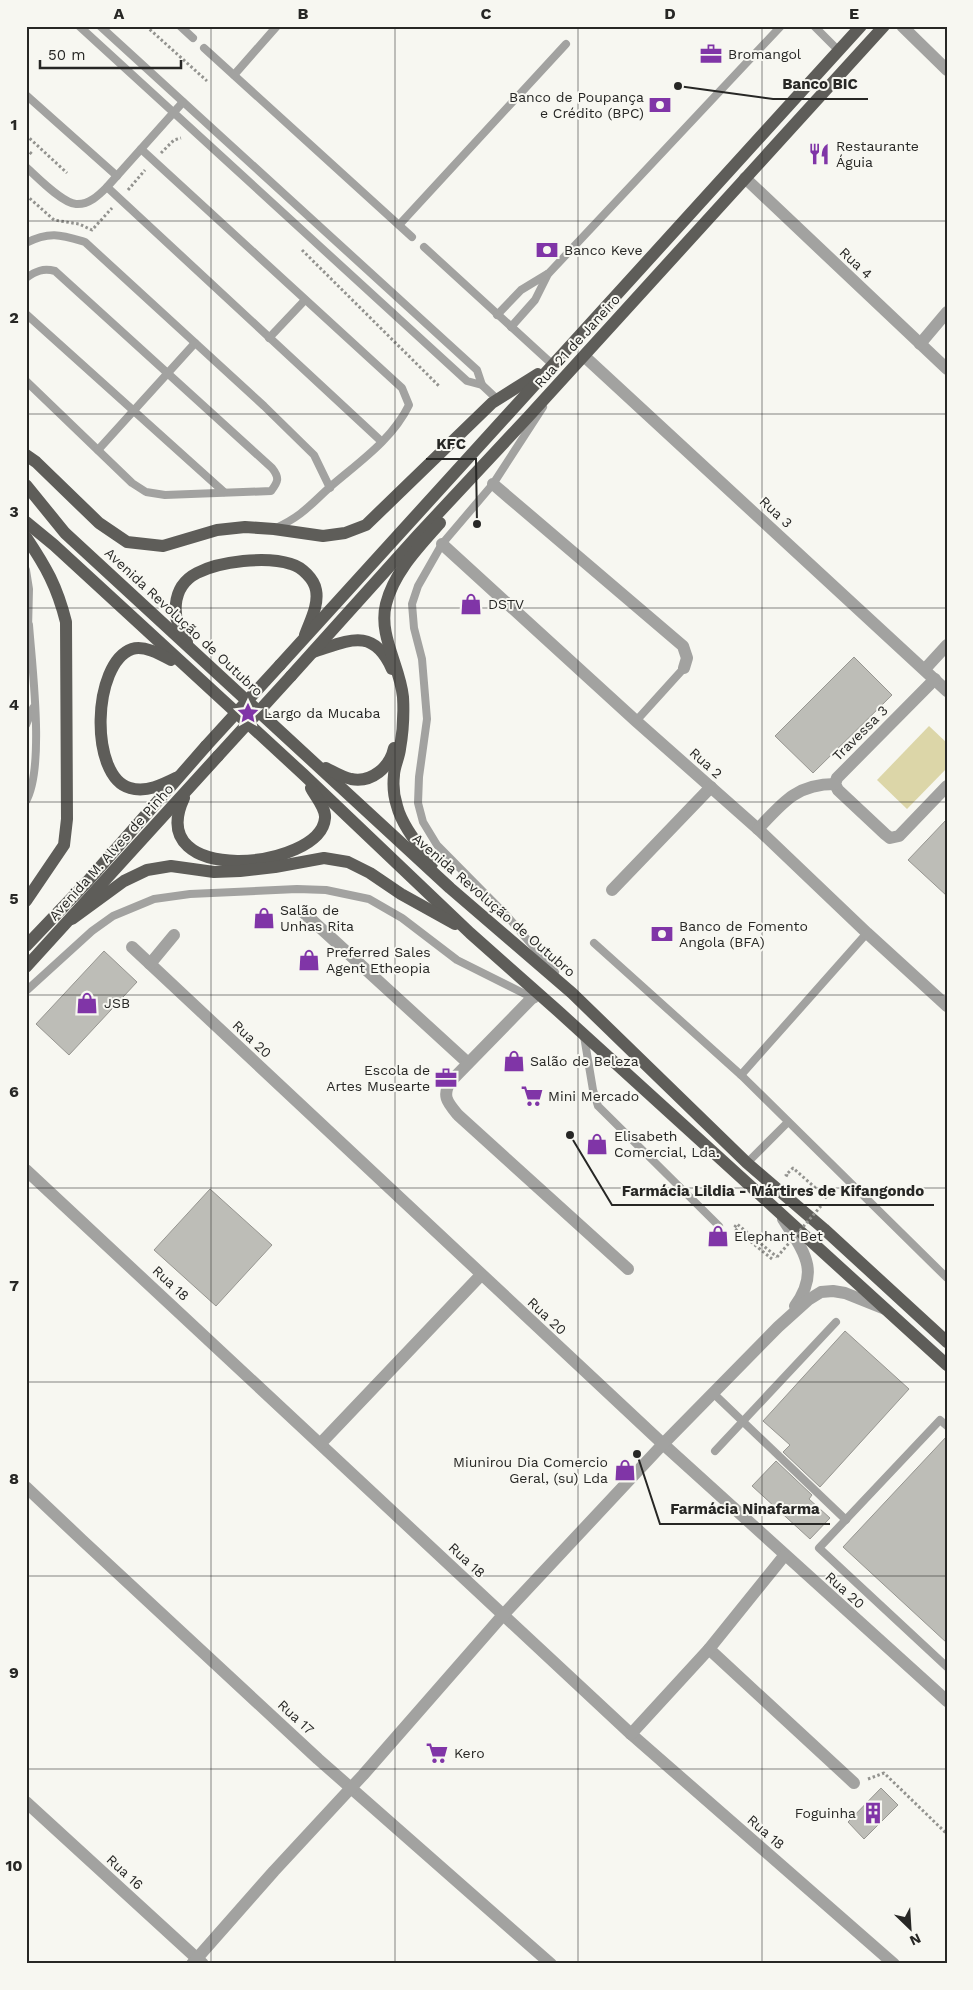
<svg xmlns="http://www.w3.org/2000/svg" width="973" height="1990" viewBox="0 0 973 1990" font-family="'Work Sans',sans-serif">
<rect width="100%" height="100%" fill="#f7f7f1"/>
<polygon fill="#dcd6a8" points="929,726 947,743 947,768 907,809 877,780"/>
<g fill="#bdbdb7" stroke="#979691">
<polygon points="854,657 892,695 813,773 775,736"/>
<polygon points="947,819 947,896 908,860"/>
<polygon points="104,951 137,982 69,1055 36,1024"/>
<polygon points="210,1189 272,1245 216,1306 154,1250"/>
<polygon points="845,1331 909,1389 820,1487 783,1452 790,1445 763,1421"/>
<polygon points="947,1436 947,1643 843,1547"/>
<polygon points="776,1461 812,1495 809,1499 830,1518 810,1539 752,1486"/>
<polygon points="881,1788 898,1805 864,1839 848,1822"/>
</g>
<g fill="none" stroke-linecap="round" stroke-linejoin="round">
<g stroke="#93938f" stroke-width="3" stroke-dasharray="2.5 2.5" stroke-linecap="butt">
<polyline points="146,26 207,81"/>
<polyline points="26,135 67,173"/>
<polyline points="26,149 33,155"/>
<polyline points="161,153 174,140 181,138"/>
<polyline points="128,190 145,170"/>
<polyline points="26,195 54,220 79,224 92,230 112,208"/>
<polyline points="302,250 439,386"/>
<polyline points="788,1176 786,1175 793,1168 828,1199"/>
<polyline points="772,1259 734,1228 737,1224 777,1257"/>
<polyline points="868,1779 884,1773 947,1834"/>
</g>
<g stroke="#a2a2a0" stroke-width="8">
<polyline points="79,26 467,381 482,385 498,400"/>
<polyline points="100,26 477,370 482,385"/>
<polyline points="180,26 193,38"/>
<polyline points="814,26 839,51"/>
<polyline points="204,48 412,237"/>
<polyline points="234,75 277,26"/>
<polyline points="26,95 117,176"/>
<path d="M141 149 402 388 409 405C392 440 359 462 330 487 309 506 303 515 276 528"/>
<path d="M26 167C37 177 62 203 76 204 89 205 99 195 107 187L183 102"/>
<polyline points="107,187 381,441"/>
<polyline points="399,225 566,44"/>
<path d="M26 243C50 231 61 235 85 242L264 406 314 455 330 488"/>
<polyline points="424,247 552,364"/>
<path d="M26 278C36 271 43 268 55 271L272 468C280 478 278 482 271 491L165 495 146 492 132 483 26 381"/>
<polyline points="26,314 224,492"/>
<polyline points="497,315 521,290 549,273 781,26"/>
<polyline points="511,327 535,300 548,274"/>
<polyline points="269,338 305,300"/>
<polyline points="543,407 493,484 442,544 418,586 412,604 414,628 422,659 427,719 419,777 418,803 423,822 437,845 508,917 555,972"/>
<polyline points="98,450 195,343"/>
<polyline points="26,570 29,589 28,630"/>
<polyline points="636,721 684,668"/>
<polyline points="26,725 33,708"/>
<path d="M26 801C45 768 32 666 29 625"/>
<polyline points="594,943 741,1075 947,1278"/>
<polyline points="26,991 92,931 113,916 154,899 190,894 297,889 326,890 369,899 402,918 457,960 535,999"/>
<polyline points="584,1036 593,1090 598,1106 719,1226"/>
<polyline points="741,1075 867,933"/>
<polyline points="747,1163 788,1122"/>
<polyline points="713,1393 846,1520"/>
<polyline points="947,1426 940,1420 819,1548 947,1667"/>
<polyline points="715,1451 836,1322"/>
</g>
<g stroke="#a2a2a0" stroke-width="12">
<polyline points="902,26 947,70"/>
<polyline points="745,178 947,369"/>
<polyline points="920,344 947,312"/>
<polyline points="584,356 947,691"/>
<polyline points="493,484 683,646 687,658 684,668"/>
<polyline points="442,544 636,721 758,829 867,933 947,1006"/>
<polyline points="925,669 947,645"/>
<polyline points="935,679 837,778 835,784 838,790 885,834 890,838 899,836 947,786"/>
<path d="M758 829C783 802 797 784 835 784"/>
<polyline points="612,890 711,787"/>
<polyline points="303,912 468,1063"/>
<polyline points="132,947 663,1444 947,1701"/>
<polyline points="150,964 174,935"/>
<path d="M532 998 451 1081C441 1096 448 1103 458 1115L628 1269"/>
<polyline points="26,1170 631,1734 894,1964"/>
<path d="M783 1219C803 1251 821 1270 795 1306"/>
<polyline points="321,1443 481,1275"/>
<polyline points="26,1487 82,1540 318,1759 551,1964"/>
<polyline points="709,1649 854,1783"/>
<polyline points="631,1734 709,1649 784,1556"/>
<polyline points="26,1802 203,1964"/>
<polyline points="192,1964 274,1871 363,1775 503,1615 663,1444 778,1327 808,1300 821,1292 833,1291 845,1293 885,1309"/>
</g>
<g stroke="#5e5d59" stroke-width="12">
<polyline points="26,455 36,462 99,523 127,542 163,546 217,530 245,527 274,529 323,536 345,533 366,525 492,403 538,374"/>
<polyline points="26,485 65,533 450,888 572,993 747,1163 824,1229 947,1342"/>
<polyline points="26,522 54,545 303,774 470,933 558,1011 947,1365"/>
<path d="M26 537C46 567 57 586 66 622L67 819 64 845 26 901"/>
<path d="M187 642C171 620 170 587 197 573 220 561 266 556 291 564 302 567 314 579 316 590 319 605 310 621 305 635"/>
<path d="M313 652C348 641 373 626 392 669"/>
<path d="M171 660C160 654 144 645 132 649 92 663 89 777 130 788 147 793 164 784 178 777"/>
<polyline points="280,665 861,26"/>
<polyline points="291,676 417,536 529,416 884,26"/>
<path d="M326 768C334 772 342 777 351 779 372 783 390 767 394 748"/>
<path d="M184 798C142 887 321 870 325 818 326 808 315 796 311 788"/>
<path d="M432 864C420 847 402 826 397 806 394 797 393 784 394 775 394 767 399 758 400 749 403 732 404 715 403 697 400 666 378 635 386 604 394 572 419 547 440 523"/>
<polyline points="72,919 124,881 147,870 171,866 214,872 240,871 275,867 324,858 348,862 370,873 401,894 455,924"/>
<polyline points="26,946 87,882 206,746"/>
<polyline points="26,967 218,756"/>
</g>
<polyline stroke="#93938f" stroke-width="3" stroke-dasharray="2.5 2.5" stroke-linecap="butt" points="777,1257 821,1206"/>
<g stroke="#5e5d59" stroke-width="12">
<polyline points="206,746 280,665"/>
<polyline points="218,756 291,676"/>
</g>
</g>
<path fill="none" stroke="#272725" stroke-width="1" stroke-opacity="0.55" d="M211 26V1964M395 26V1964M578 26V1964M762 26V1964M26 221H947M26 414H947M26 608H947M26 802H947M26 995H947M26 1188H947M26 1382H947M26 1576H947M26 1769H947"/>
<defs>
<g id="office-bare" transform="scale(1.725)"><path d="M-6-3h4V-5.5h4V-3h4V5H-6ZM-1-4.5V-3h2v-1.5ZM-6 0V1H6V0Z" fill="#8035a7" stroke="#f7f7f1" stroke-width="2.5" paint-order="stroke"/></g>
<g id="bank-bare" transform="scale(1.725)"><path d="M-6-4H6V4H-6ZM0-2.3a2.3 2.3 0 1 0 0 4.6a2.3 2.3 0 1 0 0-4.6Z" fill="#8035a7" stroke="#f7f7f1" stroke-width="2.5" paint-order="stroke"/></g>
<g id="restaurant-bare" transform="scale(1.725)"><path d="M-5-6h1v4h1v-4h1v4h1v-4h1v5L-1.5 .5V6h-2V.5L-5-1ZM5-6V6H3V1.5H1.5Q1.5-4 5-6Z" fill="#8035a7" stroke="#f7f7f1" stroke-width="2.5" paint-order="stroke"/></g>
<g id="shop-bare" transform="scale(1.725)"><path d="M-5-2.5h2.3a2.7 3.5 0 0 1 5.4 0H5L5.5 6h-11ZM-1.5-2.5h3a1.5 2.3 0 0 0-3 0Z" fill="#8035a7" stroke="#f7f7f1" stroke-width="2.5" paint-order="stroke"/></g>
<g id="sight-bare" transform="scale(1.725)"><path d="M0-6L1.8-2.2L6-1.7L2.9 1.2L3.7 5.4L0 3.3L-3.7 5.4L-2.9 1.2L-6-1.7L-1.8-2.2Z" fill="#8035a7" stroke="#f7f7f1" stroke-width="2.5" paint-order="stroke"/></g>
<g id="supermarket-bare" transform="scale(1.725)"><path d="M-6-5.5h2.5l.6 2H6L4.5 2H-2.5L-4.4-4H-6ZM-1.5 3.2a1.3 1.3 0 1 0 .1 0ZM3 3.2a1.3 1.3 0 1 0 .1 0Z" fill="#8035a7" stroke="#f7f7f1" stroke-width="2.5" paint-order="stroke"/></g>
<g id="building-bare" transform="scale(1.725)"><path d="M-4-6H4V6H1V3H-1V6H-4ZM-2.5-4.3h1.7v1.8h-1.7ZM.8-4.3h1.7v1.8H.8ZM-2.5-1h1.7V.8h-1.7ZM.8-1h1.7V.8H.8Z" fill="#8035a7" stroke="#f7f7f1" stroke-width="2.5" paint-order="stroke"/></g>
</defs>
<g fill-rule="evenodd">
<use href="#office-bare" x="711" y="54"/>
<use href="#bank-bare" x="660" y="105"/>
<use href="#restaurant-bare" x="819" y="154"/>
<use href="#bank-bare" x="547" y="250"/>
<use href="#shop-bare" x="471" y="604"/>
<use href="#sight-bare" x="248" y="713"/>
<use href="#shop-bare" x="264" y="918"/>
<use href="#bank-bare" x="662" y="934"/>
<use href="#shop-bare" x="309" y="960"/>
<use href="#shop-bare" x="87" y="1003"/>
<use href="#shop-bare" x="514" y="1061"/>
<use href="#office-bare" x="446" y="1078"/>
<use href="#supermarket-bare" x="532" y="1096"/>
<use href="#shop-bare" x="597" y="1144"/>
<use href="#shop-bare" x="718" y="1236"/>
<use href="#shop-bare" x="625" y="1470"/>
<use href="#supermarket-bare" x="437" y="1753"/>
<use href="#building-bare" x="873" y="1813"/>
</g>
<g text-anchor="middle" stroke-width="4" stroke-linejoin="round" paint-order="stroke">
<g font-size="14" fill="#272725" stroke="#f7f7f1" text-anchor="start">
<text x="728" y="59">Bromangol</text>
<text x="644" y="102" text-anchor="end">Banco de Poupança<tspan x="644" dy="16">e Crédito (BPC)</tspan></text>
<text x="836" y="151">Restaurante<tspan x="836" dy="16">Águia</tspan></text>
<text x="564" y="255">Banco Keve</text>
<text x="488" y="609">DSTV</text>
<text x="264" y="718">Largo da Mucaba</text>
<text x="280" y="915">Salão de<tspan x="280" dy="16">Unhas Rita</tspan></text>
<text x="679" y="931">Banco de Fomento<tspan x="679" dy="16">Angola (BFA)</tspan></text>
<text x="326" y="957">Preferred Sales<tspan x="326" dy="16">Agent Etheopia</tspan></text>
<text x="104" y="1008">JSB</text>
<text x="530" y="1066">Salão de Beleza</text>
<text x="430" y="1075" text-anchor="end">Escola de<tspan x="430" dy="16">Artes Musearte</tspan></text>
<text x="548" y="1101">Mini Mercado</text>
<text x="614" y="1141">Elisabeth<tspan x="614" dy="16">Comercial, Lda.</tspan></text>
<text x="734" y="1241">Elephant Bet</text>
<text x="608" y="1467" text-anchor="end">Miunirou Dia Comercio<tspan x="608" dy="16">Geral, (su) Lda</tspan></text>
<text x="454" y="1758">Kero</text>
<text x="856" y="1818" text-anchor="end">Foguinha</text>
</g>
<g font-size="14" fill="#272725" stroke="#f7f7f1">
<text transform="translate(856 263) rotate(43)" y="5">Rua 4</text>
<text transform="translate(577 341) rotate(-48)" y="5">Rua 21 de Janeiro</text>
<text transform="translate(776 512) rotate(43)" y="5">Rua 3</text>
<text transform="translate(184 622) rotate(43)" y="5">Avenida Revolução de Outubro</text>
<text transform="translate(860 733) rotate(-45)" y="5">Travessa 3</text>
<text transform="translate(706 763) rotate(42)" y="5">Rua 2</text>
<text transform="translate(111 852) rotate(-48)" y="5">Avenida M. Alves de Pinho</text>
<text transform="translate(494 905) rotate(41)" y="5">Avenida Revolução de Outubro</text>
<text transform="translate(252 1039) rotate(43)" y="5">Rua 20</text>
<text transform="translate(171 1283) rotate(43)" y="5">Rua 18</text>
<text transform="translate(547 1316) rotate(43)" y="5">Rua 20</text>
<text transform="translate(467 1560) rotate(43)" y="5">Rua 18</text>
<text transform="translate(845 1590) rotate(42)" y="5">Rua 20</text>
<text transform="translate(296 1717) rotate(43)" y="5">Rua 17</text>
<text transform="translate(766 1832) rotate(41)" y="5">Rua 18</text>
<text transform="translate(125 1872) rotate(43)" y="5">Rua 16</text>
</g>
</g>
<path fill="none" stroke="#272725" stroke-width="2" d="M678 86L773 99H868M477 524L476 459H426M570 1135L612 1205H934M637 1454L660 1524H830"/>
<g fill="#272725" stroke="#f7f7f1" stroke-width="2">
<circle cx="678" cy="86" r="5"/>
<circle cx="477" cy="524" r="5"/>
<circle cx="570" cy="1135" r="5"/>
<circle cx="637" cy="1454" r="5"/>
</g>
<g font-size="15" text-anchor="middle" font-weight="bold" fill="#272725" stroke="#f7f7f1" stroke-width="4" stroke-linejoin="round" paint-order="stroke">
<text x="820" y="89">Banco BIC</text>
<text x="451" y="449">KFC</text>
<text x="773" y="1196">Farmácia Lildia - Mártires de Kifangondo</text>
<text x="745" y="1514">Farmácia Ninafarma</text>
</g>
<rect width="973" height="1990" fill="none" stroke="#f7f7f1" stroke-width="55"/>
<g transform="translate(910 1928) rotate(155)" stroke="#f7f7f1" stroke-width="4" paint-order="stroke">
<path d="M0-4L9 19L0 12L-9 19Z" fill="#272725"/>
<text y="-8" font-size="14" font-weight="bold" text-anchor="middle" fill="#272725">N</text>
</g>
<path d="M40 60v8h141v-8" fill="none" stroke="#272725" stroke-width="2.5"/>
<text x="48" y="60" font-size="15" fill="#272725" stroke="#f7f7f1" stroke-width="4" paint-order="stroke">50 m</text>
<rect x="28" y="28" width="918" height="1934" fill="none" stroke="#272725" stroke-width="2"/>
<g font-size="16" text-anchor="middle" font-weight="bold" fill="#272725">
<text x="119" y="19">A</text>
<text x="303" y="19">B</text>
<text x="486" y="19">C</text>
<text x="670" y="19">D</text>
<text x="854" y="19">E</text>
<text x="14" y="130">1</text>
<text x="14" y="323">2</text>
<text x="14" y="517">3</text>
<text x="14" y="710">4</text>
<text x="14" y="904">5</text>
<text x="14" y="1097">6</text>
<text x="14" y="1291">7</text>
<text x="14" y="1484">8</text>
<text x="14" y="1678">9</text>
<text x="14" y="1871">10</text>
</g>
</svg>
